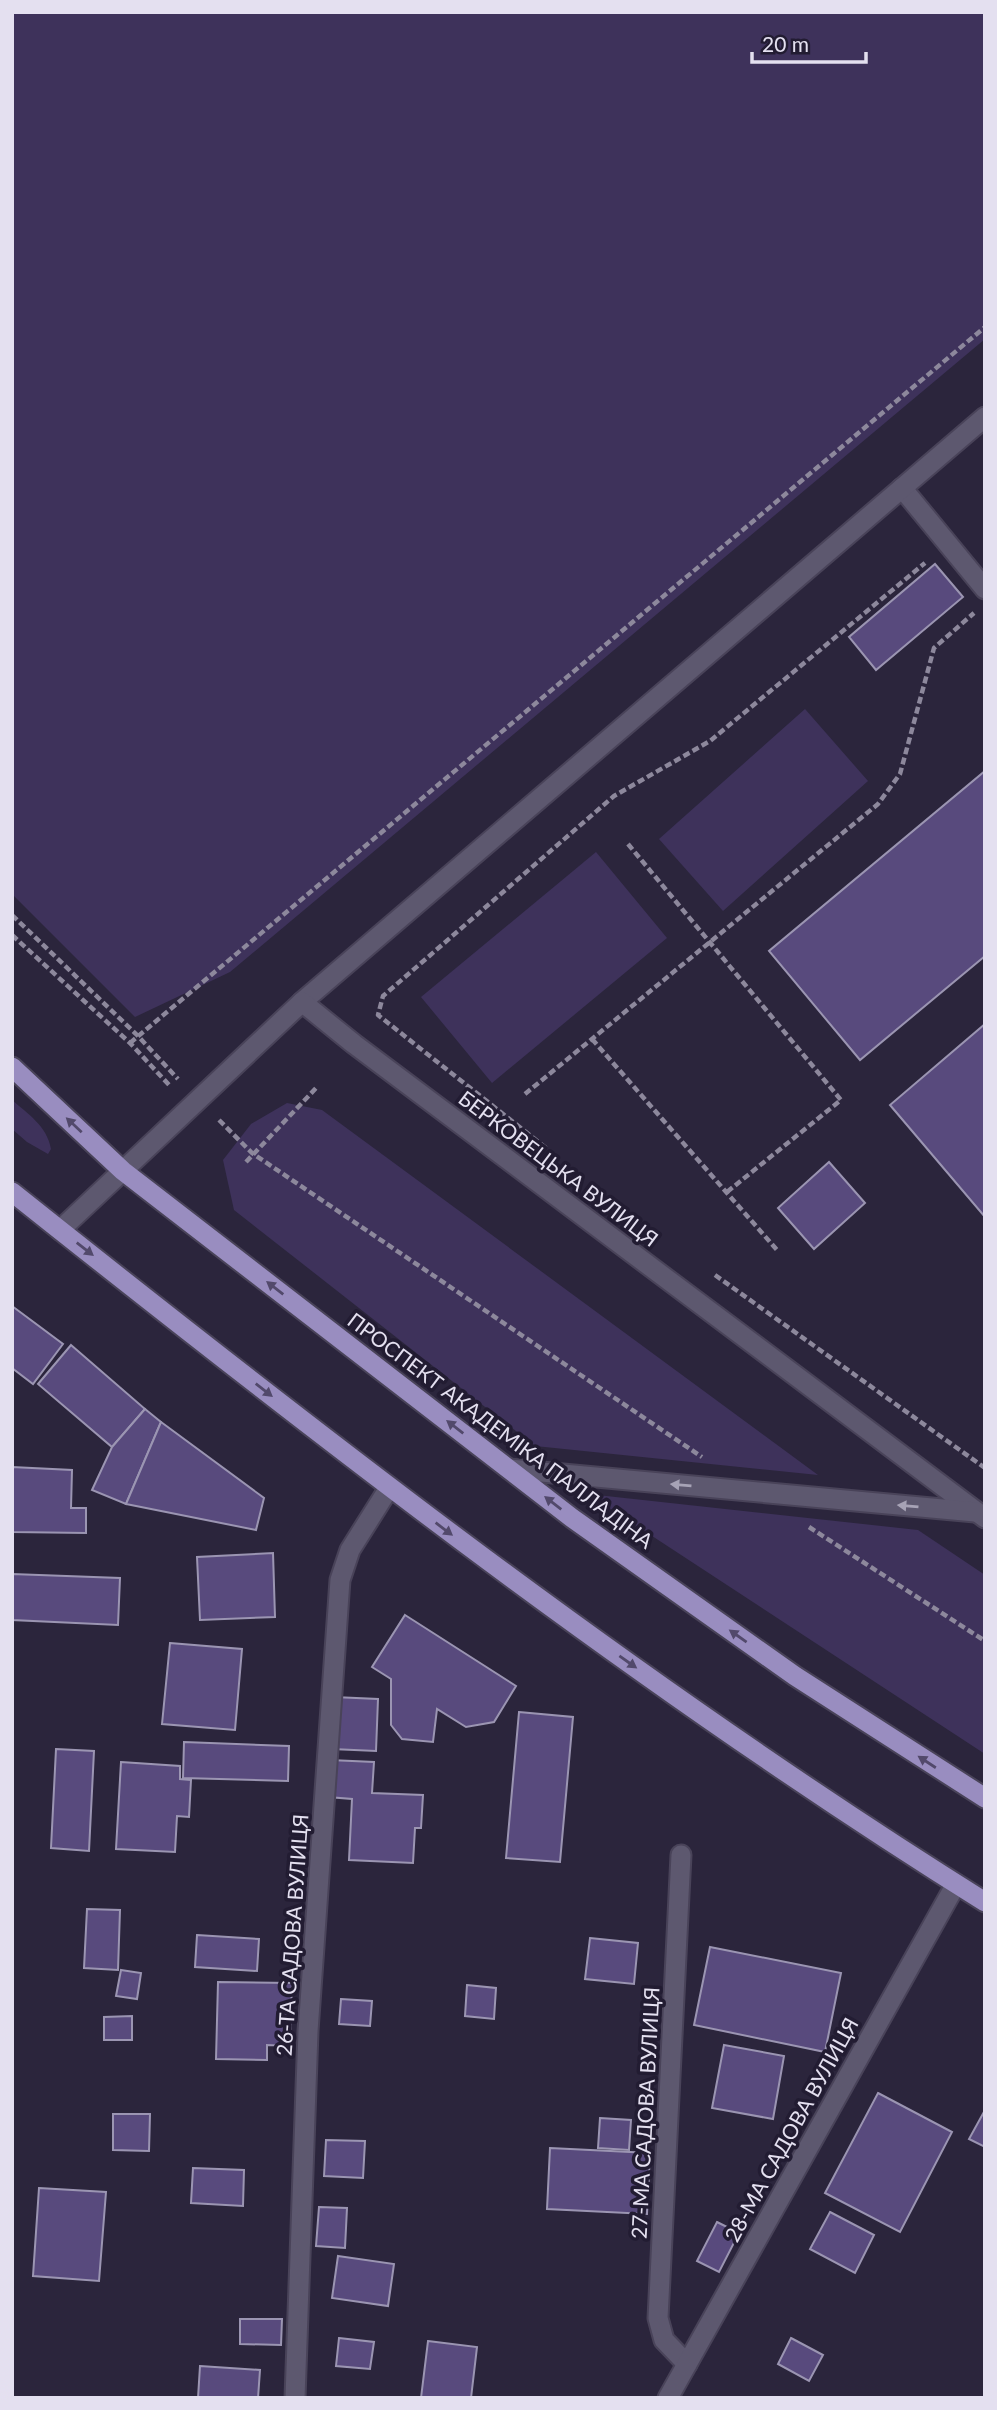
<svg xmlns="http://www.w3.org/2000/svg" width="997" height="2410" viewBox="0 0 997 2410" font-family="Lato,sans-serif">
<rect width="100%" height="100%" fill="#2b253c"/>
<g fill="#3e325b">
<polygon points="12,12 985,12 985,339 230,972 135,1017 12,894"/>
<polygon points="805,709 868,781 723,911 659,839"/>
<polygon points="596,852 667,938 492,1083 421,997"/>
<path d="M12 1100C28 1114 47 1126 51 1149L48 1154 27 1142 12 1129Z"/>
<polygon points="287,1103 322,1110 818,1475 535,1446 234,1210 223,1160 251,1124"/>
<polygon points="588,1494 918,1530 985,1575 985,1754"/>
</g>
<g fill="#584a7d" stroke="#9b95b2" stroke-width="2">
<polygon points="935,564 963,597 876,670 849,637"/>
<polygon points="985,771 985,956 860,1060 769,951"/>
<polygon points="985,1024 985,1217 890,1105"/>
<polygon points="829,1162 865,1203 814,1249 778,1208"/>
<polygon points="12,1306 63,1344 33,1384 12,1368"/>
<polygon points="71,1345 145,1409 112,1447 38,1384"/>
<polygon points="145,1409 161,1422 126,1504 92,1490 112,1447"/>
<polygon points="161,1422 264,1498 256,1530 126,1504"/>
<polygon points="12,1467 72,1470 71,1508 86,1508 86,1533 12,1532"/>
<polygon points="273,1553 275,1617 200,1620 197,1557"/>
<polygon points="12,1574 120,1578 118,1625 12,1620"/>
<polygon points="405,1615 516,1686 494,1722 466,1727 437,1709 433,1742 402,1739 391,1725 391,1679 372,1667"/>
<polygon points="170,1643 242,1649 235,1730 162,1724"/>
<polygon points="334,1697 378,1699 376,1751 332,1749"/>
<polygon points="519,1712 573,1717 560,1862 506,1858"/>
<polygon points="184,1742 289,1746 288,1781 183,1778"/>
<polygon points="56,1749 94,1751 89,1851 51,1848"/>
<polygon points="330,1760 374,1762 372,1793 423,1795 421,1828 415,1828 413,1863 349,1860 352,1799 328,1797"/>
<polygon points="121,1762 180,1766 180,1779 191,1780 189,1817 177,1816 175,1852 116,1849"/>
<polygon points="87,1909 120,1910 118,1970 84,1968"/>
<polygon points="197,1935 259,1939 257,1971 195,1967"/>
<polygon points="590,1938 638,1943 634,1984 585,1979"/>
<polygon points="710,1947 841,1973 825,2052 694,2025"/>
<polygon points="121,1970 141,1973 137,1999 116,1996"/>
<polygon points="218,1982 292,1983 290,2046 267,2045 267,2060 216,2059"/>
<polygon points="467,1985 496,1988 494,2019 465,2016"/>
<polygon points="341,1999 372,2001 370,2026 339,2024"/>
<polygon points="132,2016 132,2040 104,2040 104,2017"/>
<polygon points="724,2045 784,2056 773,2119 712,2108"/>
<polygon points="878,2093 952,2132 900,2232 825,2193"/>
<polygon points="985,2110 985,2147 969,2139"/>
<polygon points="113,2114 150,2114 149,2151 113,2150"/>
<polygon points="600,2118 631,2120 629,2150 598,2148"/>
<polygon points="326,2140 365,2141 363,2178 324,2176"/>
<polygon points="550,2148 650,2153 647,2214 547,2209"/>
<polygon points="193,2168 244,2170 243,2206 191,2203"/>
<polygon points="39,2188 106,2192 99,2281 33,2276"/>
<polygon points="319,2207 347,2208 345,2248 316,2246"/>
<polygon points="830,2212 874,2235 855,2273 810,2249"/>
<polygon points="717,2222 739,2233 719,2272 697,2261"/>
<polygon points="338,2256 394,2264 388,2306 332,2298"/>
<polygon points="240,2319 282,2319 281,2345 240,2344"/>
<polygon points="339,2338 374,2342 370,2369 336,2366"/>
<polygon points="791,2338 823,2355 809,2381 778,2364"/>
<polygon points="428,2341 477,2347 471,2398 421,2398"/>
<polygon points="200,2366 260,2370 258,2398 198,2398"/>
</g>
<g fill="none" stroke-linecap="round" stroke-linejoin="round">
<g stroke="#494359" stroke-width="23">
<g id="service">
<polyline points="902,488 985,589"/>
<polyline points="302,1002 985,417"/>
</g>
</g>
<g stroke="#494359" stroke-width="23">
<g id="minor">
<polyline points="60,1230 302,1002 354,1044 985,1518"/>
<polyline points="509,1469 975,1512"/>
<polyline points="681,1855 658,2318 664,2340 687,2364"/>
<polyline points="295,2398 308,2031 340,1580 350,1550 389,1488"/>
<polyline points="668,2398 956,1884"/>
</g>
</g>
<g stroke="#494359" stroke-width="23">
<g id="trunk">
<polyline points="12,1067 123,1171 572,1518 795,1676 985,1798"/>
<path d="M12 1192C326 1442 644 1689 985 1902"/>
</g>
</g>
<g stroke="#8d889c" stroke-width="4.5" stroke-dasharray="7 3.5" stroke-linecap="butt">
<polyline points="628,844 841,1100 727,1192"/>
<polyline points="12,915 137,1035 178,1079"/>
<polyline points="12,935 130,1043 171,1087"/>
<polyline points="592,1039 777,1250"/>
<polyline points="130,1043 985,327"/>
<polyline points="525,1094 878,804 900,774 934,648 974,613"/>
<polyline points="219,1120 252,1153 702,1457"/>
<polyline points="546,1148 378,1015 383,996 614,796 710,741 925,563"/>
<polyline points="246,1162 318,1086"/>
<polyline points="715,1275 985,1468"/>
<polyline points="809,1527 985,1641"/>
</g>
<use href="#service" stroke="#5d586f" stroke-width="19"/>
<use href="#minor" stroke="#5d586f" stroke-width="19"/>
<use href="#trunk" stroke="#998dc0" stroke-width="19"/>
</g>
<defs><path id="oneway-solid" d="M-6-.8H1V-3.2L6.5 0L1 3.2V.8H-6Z" transform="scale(1.75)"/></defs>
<g fill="#52496b">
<use href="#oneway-solid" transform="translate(74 1125) rotate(-137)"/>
<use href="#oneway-solid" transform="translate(85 1249) rotate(38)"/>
<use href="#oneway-solid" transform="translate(275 1288) rotate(-142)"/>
<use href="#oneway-solid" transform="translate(264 1390) rotate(38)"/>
<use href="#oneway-solid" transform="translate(455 1427) rotate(-142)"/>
<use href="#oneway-solid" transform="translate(553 1503) rotate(-142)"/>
<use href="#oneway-solid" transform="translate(444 1529) rotate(37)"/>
<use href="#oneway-solid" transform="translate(738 1636) rotate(-145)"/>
<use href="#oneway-solid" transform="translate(628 1662) rotate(35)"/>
<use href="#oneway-solid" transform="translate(927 1762) rotate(-147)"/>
</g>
<g fill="#a7a3b6">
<use href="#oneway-solid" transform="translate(681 1485) rotate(-175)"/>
<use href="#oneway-solid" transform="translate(908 1506) rotate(-175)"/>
</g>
<g text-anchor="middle" stroke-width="7" stroke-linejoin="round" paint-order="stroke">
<g font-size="21" fill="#e4e0f0" stroke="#221c32">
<text transform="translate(558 1169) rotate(37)" y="7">БЕРКОВЕЦЬКА ВУЛИЦЯ</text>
<text transform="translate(500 1431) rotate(37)" y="7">ПРОСПЕКТ АКАДЕМІКА ПАЛЛАДІНА</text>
<text transform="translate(293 1935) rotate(-86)" y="7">26-ТА САДОВА ВУЛИЦЯ</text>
<text transform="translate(646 2113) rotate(-87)" y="7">27-МА САДОВА ВУЛИЦЯ</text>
<text transform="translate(792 2130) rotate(-61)" y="7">28-МА САДОВА ВУЛИЦЯ</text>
</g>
</g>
<rect width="997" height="2410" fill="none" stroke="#e4e0f0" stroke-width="28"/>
<path d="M752 52v10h114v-10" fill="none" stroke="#e4e0f0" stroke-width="3.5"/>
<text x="762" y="52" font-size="21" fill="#e4e0f0" stroke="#221c32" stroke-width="5" paint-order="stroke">20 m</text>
</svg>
